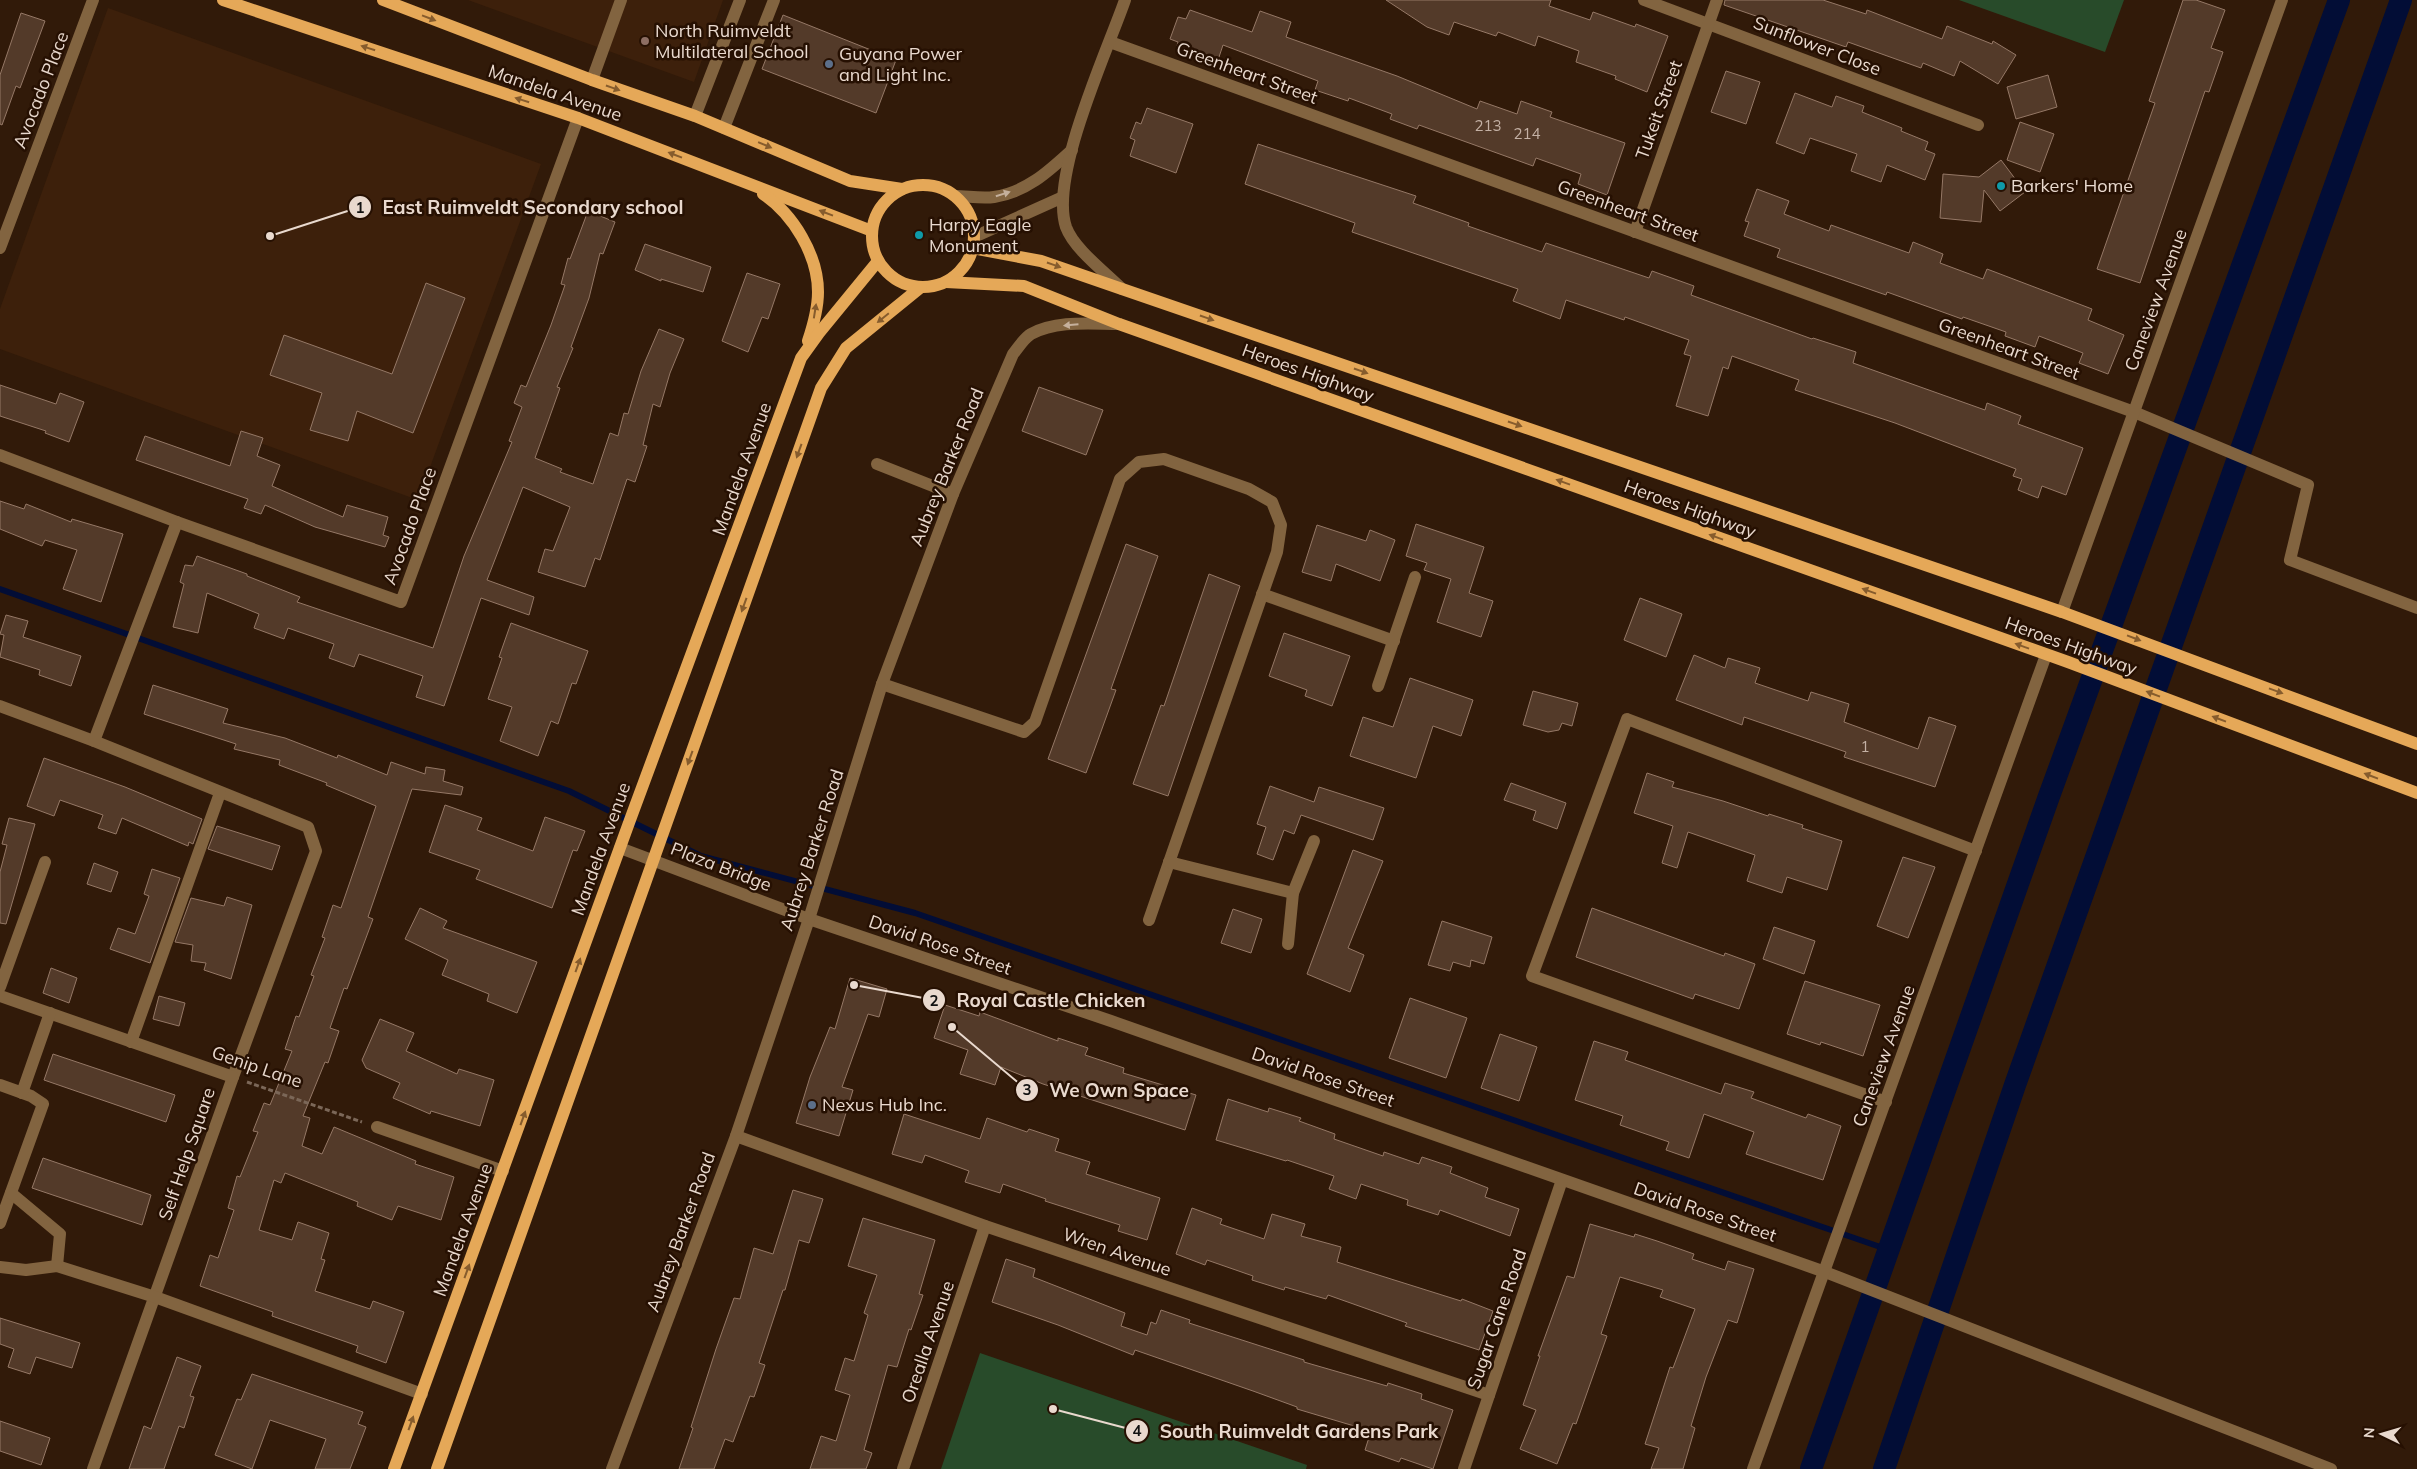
<svg xmlns="http://www.w3.org/2000/svg" width="2417" height="1469" viewBox="0 0 2417 1469" font-family="Mulish,sans-serif">
<rect width="100%" height="100%" fill="#311a09"/>
<g fill="#3d200b">
<polygon points="468,0 723,0 694,82"/>
<polygon points="108,8 541,164 418,500 0,349 0,309"/>
</g>
<g fill="#284b2a">
<polygon points="1959,0 2124,0 2105,52"/>
<polygon points="980,1353 1307,1465 1306,1469 941,1469"/>
</g>
<g fill="none" stroke-linecap="round" stroke-linejoin="round">
<polyline stroke="#020d36" stroke-width="6" points="0,589 569,791 701,856 915,913 1889,1250"/>
<g stroke="#020d36" stroke-width="22">
<polyline points="1811,1469 2048,799 2339,0"/>
<polyline points="1884,1469 2015,1085 2401,0"/>
</g>
</g>
<g fill="#533a29" stroke="#957866">
<polygon points="1386,0 1551,0 1549,6 1590,20 1593,12 1635,27 1636,24 1668,36 1647,92 1615,79 1616,76 1576,62 1579,51 1538,36 1535,46 1498,32 1496,36 1454,22 1449,35 1427,27"/>
<polygon points="1725,0 1823,0 1866,14 1867,10 1942,39 1947,26 1992,44 1993,41 2016,55 1998,84 1960,61 1954,76 1923,63 1921,68 1848,42 1846,47 1724,5"/>
<polygon points="2183,0 2196,0 2225,10 2211,48 2223,52 2209,92 2205,91 2140,283 2097,269 2155,103 2149,101"/>
<polygon points="1190,10 1252,32 1260,11 1291,22 1286,37 1397,76 1477,109 1480,101 1517,114 1521,101 1552,112 1550,117 1625,143 1607,195 1578,184 1581,174 1536,158 1533,166 1419,125 1417,129 1390,119 1392,114 1349,98 1348,101 1315,90 1318,81 1223,45 1218,60 1177,46 1178,42 1170,39 1178,17 1186,19"/>
<polygon points="21,13 45,21 20,88 16,86 2,125 0,124 0,75"/>
<polygon points="783,15 896,60 876,113 762,69"/>
<polygon points="1726,71 1760,82 1746,124 1711,112"/>
<polygon points="2048,75 2057,107 2016,119 2007,87"/>
<polygon points="1795,93 1832,107 1836,96 1864,106 1862,112 1902,128 1901,131 1928,142 1925,150 1935,154 1925,180 1887,165 1881,182 1851,171 1857,154 1810,138 1804,154 1776,143"/>
<polygon points="1147,108 1193,124 1176,173 1130,156 1135,140 1130,138 1136,122 1141,124"/>
<polygon points="2020,122 2054,134 2040,172 2007,160"/>
<polygon points="1258,144 1416,196 1413,203 1469,223 1468,226 1542,252 1546,243 1649,278 1652,271 1694,286 1691,295 1812,339 1813,338 1856,352 1853,363 1985,410 1987,403 2021,416 2018,424 2083,448 2066,495 2042,486 2038,498 2018,490 2022,479 2013,476 2016,469 1895,423 1795,390 1799,380 1732,356 1728,369 1723,367 1708,416 1676,406 1691,356 1684,354 1689,340 1625,317 1624,320 1566,300 1560,319 1513,301 1518,289 1352,232 1355,223 1245,184"/>
<polygon points="2001,160 2025,192 2000,211 1984,190 1981,222 1940,218 1943,174 1979,177"/>
<polygon points="1757,189 1789,201 1784,214 1829,231 1831,225 1909,253 1913,242 1943,254 1940,263 1983,279 1987,269 2092,309 2088,320 2124,335 2108,374 2079,363 2083,353 2039,336 2035,347 2005,336 2006,332 1963,317 1962,319 1887,292 1886,295 1777,257 1780,249 1744,236 1749,222 1745,221"/>
<polygon points="588,211 615,222 603,254 600,253 589,298 571,347 573,348 557,387 560,388 535,458 562,469 560,472 593,484 610,433 618,436 624,413 628,414 641,371 659,329 684,339 670,373 660,407 653,404 643,445 647,446 635,482 627,479 600,560 595,558 585,587 538,572 545,549 553,551 570,507 523,487 487,580 534,597 529,615 481,598 444,706 416,697 423,676 359,654 354,667 329,658 334,644 288,628 284,639 254,628 259,614 207,593 198,633 173,627 184,584 180,582 185,565 193,566 197,556 247,574 247,576 300,597 297,602 433,648 464,556 512,442 509,441 522,407 514,403 521,385 526,387 551,325 565,285 561,284 568,258 570,259"/>
<polygon points="645,244 711,267 703,292 661,279 661,281 635,270"/>
<polygon points="747,273 780,284 768,319 762,317 748,352 722,341"/>
<polygon points="426,283 465,298 413,433 357,411 348,441 310,430 322,393 270,375 284,335 392,374"/>
<polygon points="0,385 56,404 60,393 84,402 69,442 45,433 46,431 0,416"/>
<polygon points="1039,387 1103,410 1086,455 1022,431"/>
<polygon points="241,431 263,438 257,456 280,465 272,486 343,517 347,505 388,517 383,535 389,537 385,547 315,527 265,505 261,514 244,508 248,499 136,460 145,436 230,466"/>
<polygon points="0,501 24,509 26,504 71,522 72,519 123,534 101,602 63,589 77,550 45,540 42,546 0,529"/>
<polygon points="1416,524 1484,547 1469,593 1493,601 1481,637 1437,622 1451,579 1424,570 1427,563 1406,556"/>
<polygon points="1317,525 1366,541 1370,530 1395,540 1380,581 1336,564 1331,581 1302,572"/>
<polygon points="1126,544 1158,556 1111,689 1116,690 1086,773 1048,759"/>
<polygon points="1209,574 1240,586 1168,796 1133,784 1161,705 1164,706"/>
<polygon points="1640,598 1682,614 1666,657 1624,640"/>
<polygon points="6,615 28,621 23,637 81,656 71,686 39,675 40,670 0,657 4,635 0,634"/>
<polygon points="511,623 588,651 576,684 572,683 558,724 551,721 538,756 500,741 512,707 488,699 502,658 499,657"/>
<polygon points="1284,633 1350,656 1332,706 1305,696 1307,690 1269,676"/>
<polygon points="1694,655 1725,668 1728,658 1760,668 1755,683 1808,701 1811,692 1849,704 1844,722 1918,749 1929,717 1956,726 1935,787 1844,757 1846,752 1744,717 1742,725 1676,700"/>
<polygon points="1410,678 1473,700 1461,736 1433,726 1416,778 1350,756 1363,717 1393,727"/>
<polygon points="153,685 228,709 223,723 285,738 337,758 338,755 387,775 391,762 425,774 426,767 445,770 443,781 463,787 461,795 412,789 368,917 373,919 347,989 344,988 330,1028 339,1031 328,1063 325,1062 303,1116 310,1118 302,1146 322,1154 334,1127 416,1161 415,1164 454,1177 441,1220 398,1206 392,1220 357,1206 358,1202 285,1173 281,1183 274,1180 259,1230 292,1240 298,1222 329,1233 321,1259 325,1260 315,1291 370,1309 373,1301 404,1312 386,1363 356,1352 358,1346 272,1316 273,1312 200,1286 210,1255 218,1258 234,1210 228,1208 237,1176 240,1177 258,1132 253,1131 264,1103 270,1105 292,1051 285,1049 296,1016 299,1017 314,976 311,975 325,938 322,937 333,905 341,908 376,806 326,785 327,783 279,765 280,760 234,749 236,744 144,714"/>
<polygon points="1533,691 1578,703 1572,726 1562,723 1559,730 1548,732 1523,725"/>
<polygon points="44,758 125,787 202,819 193,844 189,842 188,846 122,818 116,834 98,828 103,815 60,800 54,816 27,806"/>
<polygon points="1647,773 1674,782 1672,787 1723,801 1768,816 1769,814 1803,825 1802,828 1842,841 1827,890 1787,877 1782,893 1747,881 1755,855 1688,832 1677,868 1662,863 1673,826 1634,813"/>
<polygon points="1511,783 1566,803 1557,829 1533,820 1536,811 1504,800"/>
<polygon points="1270,786 1314,802 1319,787 1384,808 1373,840 1301,815 1294,834 1284,830 1273,860 1257,854 1266,827 1257,824"/>
<polygon points="445,805 482,818 477,830 533,851 545,817 585,831 577,851 573,850 552,908 476,879 480,870 429,852"/>
<polygon points="9,818 35,824 6,924 0,923 0,872 7,845 2,844"/>
<polygon points="217,826 280,846 272,870 208,849"/>
<polygon points="1353,850 1383,861 1348,948 1364,955 1350,992 1307,974"/>
<polygon points="1903,857 1935,867 1908,938 1877,926"/>
<polygon points="94,863 118,872 111,892 87,884"/>
<polygon points="152,869 180,878 150,963 110,949 118,928 135,934 149,896 144,894"/>
<polygon points="227,897 252,905 231,979 204,970 206,963 191,961 193,945 175,942 191,898 224,906"/>
<polygon points="420,908 447,921 443,928 537,962 517,1013 487,1001 489,994 442,975 448,960 405,939"/>
<polygon points="1592,908 1724,956 1725,953 1755,964 1739,1009 1695,994 1693,999 1576,957"/>
<polygon points="1233,909 1262,919 1251,953 1221,943"/>
<polygon points="1442,921 1492,937 1484,964 1471,960 1470,967 1453,962 1450,971 1428,965"/>
<polygon points="1774,927 1815,941 1804,974 1763,959"/>
<polygon points="51,968 77,978 69,1003 43,993"/>
<polygon points="850,978 887,989 879,1017 868,1014 842,1087 853,1090 839,1136 796,1123 810,1077 830,1027 835,1029"/>
<polygon points="1805,981 1880,1005 1863,1056 1821,1042 1820,1045 1787,1034"/>
<polygon points="159,996 185,1003 179,1026 153,1019"/>
<polygon points="1410,998 1467,1018 1446,1078 1389,1058"/>
<polygon points="945,1005 979,1016 980,1012 1058,1041 1058,1038 1088,1048 1085,1055 1124,1068 1123,1073 1196,1095 1185,1130 1043,1084 1001,1067 995,1085 960,1074 968,1050 934,1038"/>
<polygon points="380,1019 414,1033 406,1051 457,1074 459,1069 494,1080 480,1126 431,1111 430,1114 393,1098 400,1083 366,1068 362,1060"/>
<polygon points="1500,1034 1537,1047 1519,1101 1481,1088"/>
<polygon points="1594,1041 1628,1052 1625,1060 1721,1094 1725,1083 1754,1092 1751,1098 1806,1118 1808,1114 1841,1126 1823,1180 1746,1154 1754,1132 1704,1114 1689,1158 1666,1150 1669,1142 1620,1125 1623,1116 1575,1100"/>
<polygon points="53,1054 175,1095 166,1122 44,1080"/>
<polygon points="1228,1099 1268,1112 1269,1108 1301,1118 1299,1121 1335,1134 1334,1139 1383,1156 1384,1152 1419,1164 1422,1157 1452,1167 1450,1173 1488,1188 1485,1197 1519,1209 1510,1236 1440,1210 1438,1215 1407,1205 1408,1200 1361,1184 1356,1199 1329,1189 1334,1176 1287,1160 1286,1161 1216,1140"/>
<polygon points="904,1114 980,1139 987,1118 1027,1132 1029,1129 1059,1139 1055,1151 1090,1162 1086,1174 1160,1198 1147,1240 1118,1231 1120,1225 1045,1201 1046,1199 1003,1184 1000,1193 965,1182 969,1171 925,1155 922,1163 892,1154"/>
<polygon points="43,1158 151,1195 142,1225 32,1188"/>
<polygon points="793,1190 823,1199 809,1243 799,1240 785,1290 783,1290 759,1363 765,1365 754,1397 750,1396 733,1442 725,1439 714,1469 679,1469 693,1428 691,1427 716,1349 734,1298 740,1299 754,1248 773,1254"/>
<polygon points="1192,1208 1222,1219 1220,1224 1264,1239 1272,1214 1305,1224 1301,1236 1341,1247 1337,1262 1461,1301 1462,1299 1493,1311 1479,1350 1405,1326 1407,1323 1328,1295 1326,1299 1285,1287 1284,1290 1252,1280 1253,1276 1207,1260 1205,1265 1176,1254"/>
<polygon points="863,1218 935,1240 919,1294 923,1295 911,1330 909,1329 897,1367 888,1365 864,1450 872,1453 866,1469 810,1469 821,1436 836,1441 850,1395 835,1390 845,1358 854,1361 868,1315 864,1313 877,1275 848,1266"/>
<polygon points="1590,1224 1634,1237 1635,1234 1657,1241 1694,1254 1692,1259 1725,1270 1728,1261 1754,1269 1737,1323 1728,1320 1706,1377 1691,1426 1695,1428 1683,1469 1651,1469 1659,1448 1645,1444 1670,1367 1673,1368 1695,1309 1660,1297 1663,1290 1620,1277 1601,1334 1607,1336 1576,1424 1573,1423 1557,1464 1520,1449 1536,1410 1523,1405 1540,1356 1538,1356 1567,1276 1574,1278"/>
<polygon points="1006,1259 1035,1269 1033,1277 1125,1313 1121,1326 1147,1335 1151,1322 1156,1324 1161,1310 1190,1320 1189,1323 1304,1360 1304,1362 1387,1386 1388,1383 1422,1394 1421,1399 1453,1410 1433,1469 1401,1458 1399,1462 1365,1450 1371,1431 1297,1409 1297,1407 1253,1391 1135,1350 1133,1355 1058,1325 992,1302"/>
<polygon points="0,1318 80,1343 72,1368 36,1357 30,1374 8,1367 14,1349 0,1344"/>
<polygon points="177,1357 201,1366 190,1396 194,1397 184,1428 179,1426 164,1469 129,1469 144,1426 151,1429"/>
<polygon points="252,1374 363,1412 358,1424 366,1427 350,1469 315,1469 326,1439 270,1420 252,1469 215,1455 237,1399 241,1400"/>
<polygon points="0,1421 50,1438 41,1465 0,1451"/>
</g>
<g fill="none" stroke-linecap="round" stroke-linejoin="round">
<polyline stroke="#7b6758" stroke-width="3" stroke-dasharray="5 2.5" stroke-linecap="butt" points="247,1082 362,1122"/>
<g stroke="#826440" stroke-width="12">
<polyline points="1644,0 1978,125"/>
<polyline points="1110,42 2134,412 2308,485 2290,560 2417,608"/>
<polyline points="592,80 621,0"/>
<polyline points="695,116 740,0"/>
<polyline points="724,128 774,0"/>
<path d="M955 196C967 196 982 199 994 197 1027 192 1049 171 1072 150"/>
<polyline points="1635,232 1717,0"/>
<polyline points="974,237 1063,197"/>
<polyline points="0,248 93,0"/>
<path d="M1122 289C1105 272 1074 249 1066 227 1049 176 1107 52 1125 0"/>
<polyline points="0,455 177,522 401,602 578,118"/>
<polyline points="877,464 953,494"/>
<polyline points="1262,594 1394,641"/>
<polyline points="2062,612 2282,0"/>
<polyline points="882,684 1024,732 1035,722 1120,479 1139,462 1164,459 1249,489 1272,502 1281,525 1277,552 1149,920"/>
<polyline points="1378,686 1415,577"/>
<polyline points="0,706 94,741 308,827 316,851 233,1077 93,1469"/>
<polyline points="94,741 177,522"/>
<polyline points="620,848 809,919 1111,1021 1825,1272 2331,1469"/>
<polyline points="1169,862 1293,893"/>
<polyline points="1288,944 1293,893 1314,841"/>
<polyline points="0,987 45,862"/>
<polyline points="0,996 233,1077"/>
<polyline points="131,1042 220,793"/>
<polyline points="0,1085 31,1096 43,1104 0,1223"/>
<polyline points="22,1093 50,1013"/>
<polyline points="1886,1102 1532,976 1627,719 1976,851"/>
<polyline points="377,1127 503,1171"/>
<polyline points="736,1136 985,1226 1489,1395"/>
<polyline points="11,1193 60,1234 57,1266 155,1297 422,1394"/>
<polyline points="0,1267 26,1270 57,1266"/>
<path d="M612 1469 736 1136 809 919 882 684 953 494 1013 354C1018 348 1024 338 1031 334 1057 320 1091 324 1119 324"/>
<polyline points="903,1469 985,1226"/>
<polyline points="1464,1469 1562,1180"/>
<polyline points="1753,1469 2046,655"/>
</g>
<g stroke="#e5a858" stroke-width="12">
<polyline points="223,0 578,118 872,231"/>
<polyline points="383,0 592,80 695,116 850,181 902,189"/>
<circle cx="923" cy="236" r="51"/>
<path d="M763 194C793 214 818 255 818 292 818 308 813 326 808 341"/>
<polyline points="972,248 1041,261 1122,289 2062,612 2417,744"/>
<polyline points="946,282 1024,286 1119,324 2068,662 2417,793"/>
<polyline points="394,1469 630,820 801,358 819,333 878,261"/>
<polyline points="437,1469 821,388 846,348 921,287"/>
</g>
</g>
<defs><path id="oneway-solid" d="M-6-.8H1V-3.2L6.5 0L1 3.2V.8H-6Z" transform="scale(1.25)"/></defs>
<g fill="#865c2d">
<use href="#oneway-solid" transform="translate(429 18) rotate(21)"/>
<use href="#oneway-solid" transform="translate(368 48) rotate(-162)"/>
<use href="#oneway-solid" transform="translate(613 88) rotate(19)"/>
<use href="#oneway-solid" transform="translate(522 100) rotate(-162)"/>
<use href="#oneway-solid" transform="translate(765 145) rotate(23)"/>
<use href="#oneway-solid" transform="translate(675 155) rotate(-159)"/>
<use href="#oneway-solid" transform="translate(826 213) rotate(-159)"/>
<use href="#oneway-solid" transform="translate(1054 265) rotate(19)"/>
<use href="#oneway-solid" transform="translate(815 311) rotate(-81)"/>
<use href="#oneway-solid" transform="translate(883 318) rotate(141)"/>
<use href="#oneway-solid" transform="translate(1207 318) rotate(19)"/>
<use href="#oneway-solid" transform="translate(1361 371) rotate(19)"/>
<use href="#oneway-solid" transform="translate(1515 424) rotate(19)"/>
<use href="#oneway-solid" transform="translate(799 451) rotate(110)"/>
<use href="#oneway-solid" transform="translate(1563 482) rotate(-160)"/>
<use href="#oneway-solid" transform="translate(1716 537) rotate(-160)"/>
<use href="#oneway-solid" transform="translate(1869 591) rotate(-160)"/>
<use href="#oneway-solid" transform="translate(744 605) rotate(110)"/>
<use href="#oneway-solid" transform="translate(2134 638) rotate(21)"/>
<use href="#oneway-solid" transform="translate(2022 646) rotate(-160)"/>
<use href="#oneway-solid" transform="translate(2276 691) rotate(20)"/>
<use href="#oneway-solid" transform="translate(2153 694) rotate(-159)"/>
<use href="#oneway-solid" transform="translate(2219 719) rotate(-159)"/>
<use href="#oneway-solid" transform="translate(690 758) rotate(110)"/>
<use href="#oneway-solid" transform="translate(2371 776) rotate(-159)"/>
<use href="#oneway-solid" transform="translate(578 965) rotate(-70)"/>
<use href="#oneway-solid" transform="translate(523 1118) rotate(-70)"/>
<use href="#oneway-solid" transform="translate(467 1271) rotate(-70)"/>
<use href="#oneway-solid" transform="translate(411 1423) rotate(-70)"/>
</g>
<g fill="#c5b09c">
<use href="#oneway-solid" transform="translate(1003 194) rotate(-17)"/>
<use href="#oneway-solid" transform="translate(1071 325) rotate(175)"/>
</g>
<circle fill="#8d6e63" stroke="#261002" stroke-width="2" cx="645" cy="41" r="5"/>
<g fill="#5c6f8a" stroke="#261002" stroke-width="2">
<circle cx="829" cy="64" r="5"/>
<circle cx="812" cy="1105" r="5"/>
</g>
<g fill="#0f9aa8" stroke="#261002" stroke-width="2">
<circle cx="2001" cy="186" r="5"/>
<circle cx="919" cy="235" r="5"/>
</g>
<g text-anchor="middle" stroke-width="5" stroke-linejoin="round" paint-order="stroke">
<g font-size="15" fill="#c4b1a5">
<text x="1488" y="131">213</text>
<text x="1527" y="139">214</text>
<text x="1865" y="752">1</text>
</g>
<g font-size="18" fill="#e9d9ce" stroke="#261002" text-anchor="start">
<text x="655" y="37">North Ruimveldt<tspan x="655" dy="21">Multilateral School</tspan></text>
<text x="839" y="60">Guyana Power<tspan x="839" dy="21">and Light Inc.</tspan></text>
<text x="2011" y="192">Barkers' Home</text>
<text x="929" y="231">Harpy Eagle<tspan x="929" dy="21">Monument</tspan></text>
<text x="822" y="1111">Nexus Hub Inc.</text>
</g>
<g font-size="18" fill="#e9d9ce" stroke="#261002">
<text transform="translate(1817 46) rotate(21)" y="6">Sunflower Close</text>
<text transform="translate(1247 73) rotate(20)" y="6">Greenheart Street</text>
<text transform="translate(41 90) rotate(-69)" y="6">Avocado Place</text>
<text transform="translate(555 93) rotate(19)" y="6">Mandela Avenue</text>
<text transform="translate(1659 110) rotate(-70)" y="6">Tukeit Street</text>
<text transform="translate(1628 211) rotate(20)" y="6">Greenheart Street</text>
<text transform="translate(2156 300) rotate(-70)" y="6">Caneview Avenue</text>
<text transform="translate(2009 349) rotate(20)" y="6">Greenheart Street</text>
<text transform="translate(1308 373) rotate(20)" y="6">Heroes Highway</text>
<text transform="translate(947 467) rotate(-68)" y="6">Aubrey Barker Road</text>
<text transform="translate(742 469) rotate(-70)" y="6">Mandela Avenue</text>
<text transform="translate(1690 509) rotate(20)" y="6">Heroes Highway</text>
<text transform="translate(410 526) rotate(-70)" y="6">Avocado Place</text>
<text transform="translate(2071 646) rotate(20)" y="6">Heroes Highway</text>
<text transform="translate(601 849) rotate(-70)" y="6">Mandela Avenue</text>
<text transform="translate(812 850) rotate(-72)" y="6">Aubrey Barker Road</text>
<text transform="translate(721 867) rotate(21)" y="6">Plaza Bridge</text>
<text transform="translate(940 945) rotate(19)" y="6">David Rose Street</text>
<text transform="translate(1884 1056) rotate(-70)" y="6">Caneview Avenue</text>
<text transform="translate(257 1067) rotate(19)" y="6">Genip Lane</text>
<text transform="translate(1323 1077) rotate(19)" y="6">David Rose Street</text>
<text transform="translate(187 1154) rotate(-71)" y="6">Self Help Square</text>
<text transform="translate(1705 1212) rotate(19)" y="6">David Rose Street</text>
<text transform="translate(463 1230) rotate(-70)" y="6">Mandela Avenue</text>
<text transform="translate(681 1232) rotate(-70)" y="6">Aubrey Barker Road</text>
<text transform="translate(1117 1252) rotate(19)" y="6">Wren Avenue</text>
<text transform="translate(1497 1319) rotate(-71)" y="6">Sugar Cane Road</text>
<text transform="translate(928 1342) rotate(-71)" y="6">Orealla Avenue</text>
</g>
</g>
<path fill="none" stroke="#e9d9ce" stroke-width="2" d="M270 236L360 207M854 985L934 1000M952 1027L1027 1090M1053 1409L1137 1431"/>
<g fill="#e9d9ce" stroke="#261002" stroke-width="2">
<circle cx="270" cy="236" r="5"/>
<circle cx="854" cy="985" r="5"/>
<circle cx="952" cy="1027" r="5"/>
<circle cx="1053" cy="1409" r="5"/>
<circle cx="360" cy="207" r="12"/>
<circle cx="934" cy="1000" r="12"/>
<circle cx="1027" cy="1090" r="12"/>
<circle cx="1137" cy="1431" r="12"/>
</g>
<g font-size="15" text-anchor="middle" font-weight="bold" fill="#111">
<text x="360" y="213">1</text>
<text x="934" y="1006">2</text>
<text x="1027" y="1095">3</text>
<text x="1137" y="1436">4</text>
</g>
<g font-size="19" text-anchor="middle" font-weight="bold" fill="#e9d9ce" stroke="#261002" stroke-width="5" stroke-linejoin="round" paint-order="stroke">
<text x="533" y="214">East Ruimveldt Secondary school</text>
<text x="1051" y="1007">Royal Castle Chicken</text>
<text x="1119" y="1097">We Own Space</text>
<text x="1299" y="1438">South Ruimveldt Gardens Park</text>
</g>
<g transform="translate(2382 1434) rotate(275)" stroke="#261002" stroke-width="4" paint-order="stroke">
<path d="M0-4L9 19L0 12L-9 19Z" fill="#e9d9ce"/>
<text y="-8" font-size="14" font-weight="bold" text-anchor="middle" fill="#e9d9ce">N</text>
</g>
</svg>
